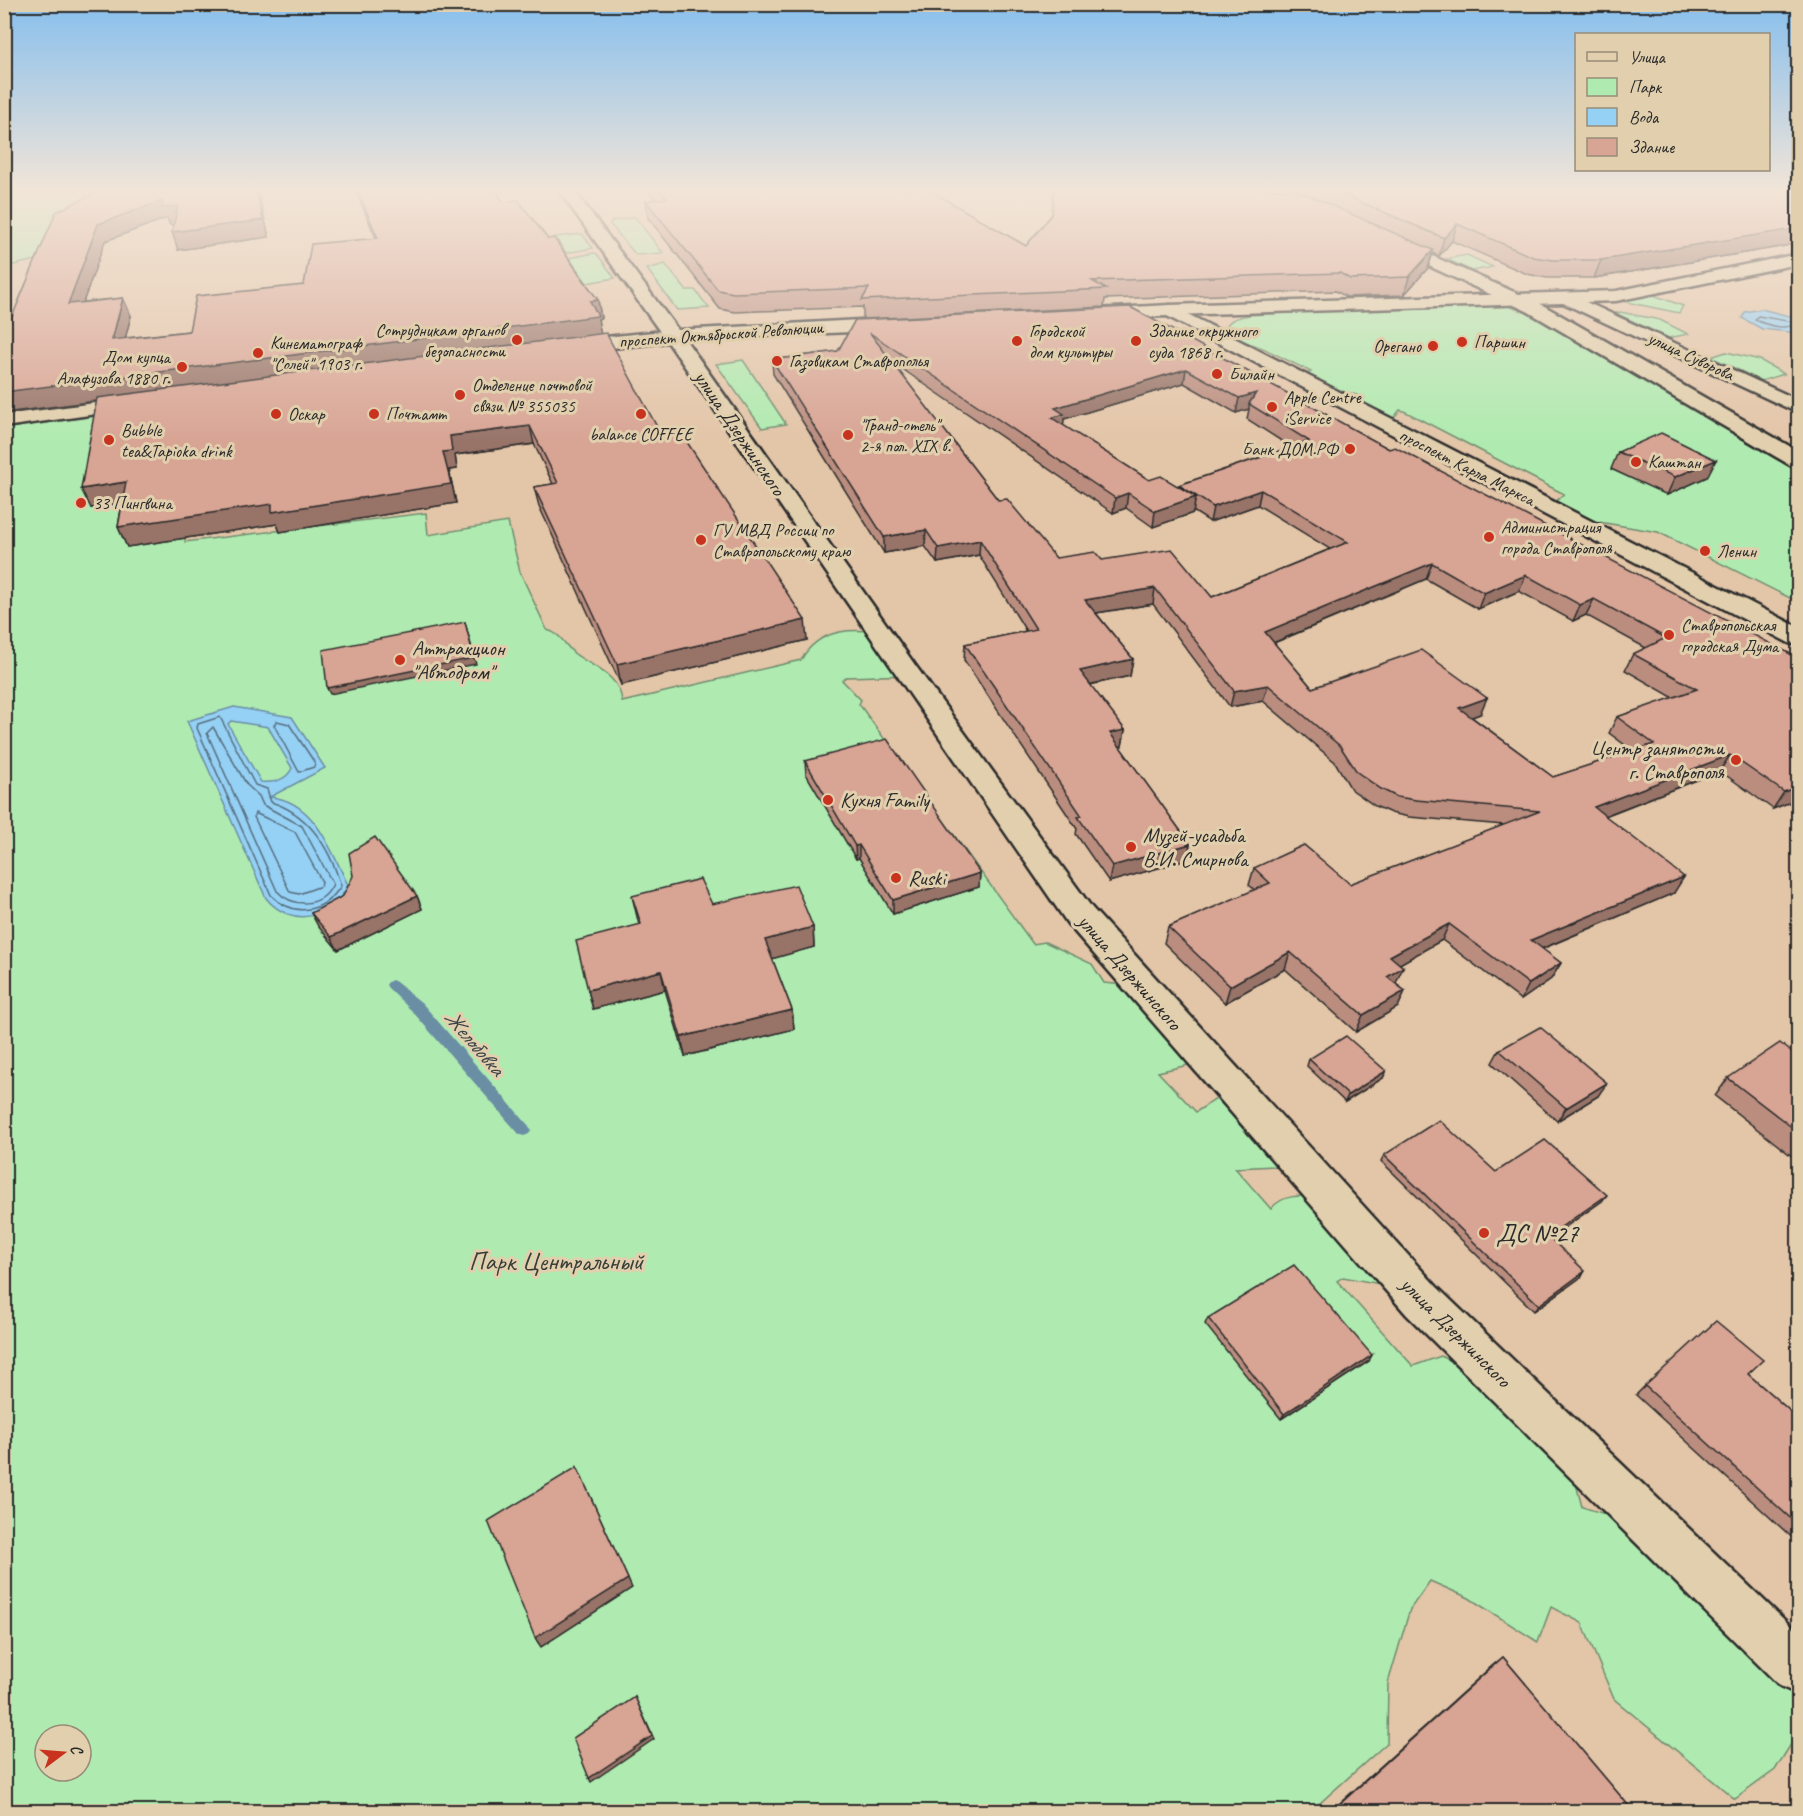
<svg xmlns="http://www.w3.org/2000/svg" width="1803" height="1816" viewBox="0 0 1803 1816" font-family="Caveat,sans-serif">
<rect width="100%" height="100%" fill="#e3c5a8"/>
<filter id="ink" filterUnits="userSpaceOnUse"><feTurbulence type="fractalNoise" baseFrequency=".0167" numOctaves="2"/><feDisplacementMap in="SourceGraphic" scale="12" xChannelSelector="R" yChannelSelector="G"/><feConvolveMatrix kernelMatrix="1 2 1 2 8 2 1 2 1" color-interpolation-filters="sRGB"/></filter>
<g filter="url(#ink)">
<g fill="#afebb0" stroke="#6d8b6e" stroke-width="1.5" fill-rule="evenodd">
<polygon points="4,189 130,189 94,228 130,232 76,251 5,267"/>
<polygon points="635,217 663,253 636,255 610,224 612,221"/>
<polygon points="582,234 593,248 566,253 555,237"/>
<polygon points="594,253 597,254 615,278 587,283 569,258"/>
<polygon points="1467,255 1493,267 1472,271 1446,259"/>
<polygon points="665,264 686,290 695,290 709,308 677,310 647,269"/>
<polygon points="1648,293 1683,306 1679,313 1617,300"/>
<path d="M1502 304 1527 313 1580 339 1798 466V602L1658 532 1593 521 1568 511 1556 501 1564 494 1406 412 1400 410 1392 420 1356 401 1364 398C1340 386 1324 395 1304 375L1311 372 1263 348 1239 340 1226 327C1230 318 1240 317 1249 315L1396 306Z"/>
<polygon points="1620,312 1660,320 1688,334 1669,338 1615,313"/>
<polygon points="1726,352 1760,360 1784,374 1761,381 1711,357"/>
<polygon points="743,360 786,424 762,428 716,364"/>
<path d="M102 413 188 491 185 542 426 513 428 535 508 522 520 572 547 630C561 633 565 646 575 654 594 668 620 675 622 702L801 660C820 626 856 628 890 634L913 675 846 677 842 680 861 700 859 704 1033 944 1045 942 1092 964 1104 983 1134 986 1200 1044 1188 1065 1158 1072 1196 1112 1216 1099H1232L1280 1162 1275 1166 1235 1168 1271 1209C1282 1194 1302 1195 1319 1197L1391 1286 1343 1277 1337 1281 1413 1366 1441 1356 1470 1370 1572 1468 1582 1507 1628 1521 1797 1676 1798 1733 1775 1770 1735 1799 1614 1699 1582 1623 1551 1607 1538 1642 1469 1598 1430 1581 1410 1609 1388 1683 1387 1743 1311 1811H5L4 420ZM45 1735H81V1771H45Z"/>
</g>
<g fill="#95d0f5" stroke="#6b8ea4" stroke-width="1.5" fill-rule="evenodd">
<polygon points="1761,309 1798,318 1798,333 1762,329 1742,318 1745,312"/>
<path d="M234 707 292 717 325 768 270 797C314 800 331 850 348 885 332 919 291 929 266 898L187 721ZM231 721 268 727 292 768C286 781 274 783 261 782L228 724Z"/>
</g>
<g fill="none" stroke-linecap="round" stroke-linejoin="round">
<g stroke="#556d7c" stroke-width="1.5">
<path d="M1758 316 1793 322 1794 325C1781 330 1768 325 1755 320Z"/>
<path d="M220 717 255 785 267 789 271 802C310 814 330 849 341 886 323 913 294 918 271 895L197 728 198 724Z"/>
<polygon points="277,721 289,724 315,763 314,767 299,772 274,725"/>
<path d="M213 727 247 785 259 796 263 805 302 826 333 884C322 908 293 908 277 891L207 733Z"/>
<polygon points="255,813 295,832 322,882 321,886 299,894 290,892 254,817"/>
</g>
<polygon fill="#6b8ea4" fill-rule="evenodd" points="392,980 396,982 422,1003 529,1126 531,1130 529,1134 524,1136 519,1134 412,1011 388,988 386,985 388,982"/>
<g stroke="#2b2b2b" stroke-width="5">
<g id="minor">
<polygon points="1798,254 1798,264 1616,301 1586,302 1798,400 1798,413 1563,303 1170,315 1161,310 1170,305 1616,291"/>
<polygon points="673,330 680,332 915,665 1092,908 1437,1287 1798,1633 1798,1694 1780,1686 1407,1315 1068,924 668,342 566,353 557,347 566,341"/>
<polygon points="140,397 147,399 150,403 147,407 4,427 4,415"/>
</g>
</g>
<g stroke="#2b2b2b" stroke-width="5">
<g id="major">
<polygon points="558,189 573,189 678,330 896,318 905,324 896,330 666,340"/>
<polygon points="1389,237 1539,303 1798,451 1798,466 1790,465 1527,311 1383,245 1381,242"/>
<polygon points="1170,305 1798,627 1798,645 1789,643 1167,316 1094,319 1085,314 1094,309"/>
</g>
</g>
<use href="#minor" fill="#e1cfad" fill-rule="evenodd"/>
<use href="#major" fill="#e1cfad" fill-rule="evenodd"/>
</g>
<g fill="#ba8d7f" stroke="#2b2b2b" stroke-width="1.5" fill-rule="evenodd">
<polygon points="103,189 257,189 269,237 178,250 174,225 170,225 167,218 105,241 83,302 123,298 131,316 125,338 189,331 304,285 376,238 355,189 495,189 503,202 548,239 598,300 601,318 598,319 600,333 662,436 807,640 621,685 539,506 534,487 553,484 534,444 455,455 457,469 449,470 456,503 280,532 277,524 127,547 118,527 122,503 91,508 97,401 4,413"/>
<polygon points="647,189 927,189 1026,246 1052,214 1054,189 1798,189 1798,243 1780,247 1594,278 1547,278 1527,274 1452,241 1439,256 1433,253 1428,268 1404,295 1346,297 1336,291 1105,299 1104,307 863,319 863,307 735,312 720,309 648,218 646,201 656,200"/>
<path d="M1130 307 1389 449 1798 658V799L1773 809 1720 771 1605 816 1674 893 1542 949 1561 963 1551 979 1521 1000 1442 940 1399 964 1403 967 1395 983 1405 991 1398 1007 1356 1032 1285 969 1225 1003 1164 943 1168 927 1255 890 1249 885 1254 868 1350 884 1504 825 1409 817 1391 813 1375 806 1351 789 1335 762 1263 701 1230 707 1153 604 1096 613 1133 659 1130 676 1090 685 1125 730 1122 746 1120 747 1190 844 1187 860 1109 882 1076 834 1077 829 964 660 965 644 1026 631 979 555 937 563 925 546 884 553 773 374 772 360 838 351 855 320ZM892 362 1113 513 1126 508 1153 527 1193 513V511L1210 522 1258 505 1330 549 1212 597 1102 560 1056 558 998 500ZM1184 383 1236 413 1249 409 1247 419 1291 447 1179 485 1178 486 1149 480 1063 426 1064 419ZM1426 579 1478 609 1519 591 1573 621 1586 615 1646 648 1633 654 1625 670 1674 698 1617 717 1609 733 1633 751 1553 777 1472 717 1480 714 1312 688 1274 643Z"/>
<polygon points="1618,452 1707,477 1667,495 1611,469"/>
<polygon points="805,761 980,873 979,887 893,914 859,858 856,859 806,774"/>
<polygon points="417,896 422,909 338,950 318,926 311,913"/>
<polygon points="632,896 712,904 813,927 814,947 772,958 792,1010 794,1029 685,1056 665,990 593,1009 588,990 639,925"/>
<polygon points="1499,1050 1598,1096 1557,1121 1492,1063"/>
<polygon points="1798,1057 1798,1161 1715,1096 1728,1078"/>
<polygon points="1309,1059 1386,1071 1383,1078 1345,1102 1307,1066"/>
<polygon points="1384,1155 1496,1172 1602,1201 1550,1238 1581,1277 1534,1311 1381,1161"/>
<polygon points="1208,1318 1369,1361 1281,1419 1205,1324"/>
<polygon points="1748,1374 1798,1418 1798,1543 1636,1395 1645,1386"/>
<polygon points="1503,1657 1634,1812 1330,1812 1493,1665"/>
</g>
<g fill="#977368" stroke="#2b2b2b" stroke-width="1.5">
<polygon points="256,189 257,189 269,237 178,250 172,232"/>
<polygon points="162,201 178,206 184,223 170,225 167,218 105,241 76,322 68,304 98,224"/>
<polygon points="1457,224 1452,241 1439,256 1444,238"/>
<polygon points="1798,227 1798,243 1780,247 1594,278 1601,260"/>
<polygon points="1433,250 1428,268 1404,295 1409,277"/>
<polygon points="123,298 131,316 120,359 112,340"/>
<polygon points="598,300 601,318 598,319 601,335 4,413 4,392"/>
<polygon points="1186,369 1184,383 1064,419 1063,429 1052,418 1055,408"/>
<polygon points="1256,393 1249,404 1249,409 1236,413 1239,398"/>
<polygon points="530,426 534,444 455,455 457,469 449,470 456,503 280,532 277,524 127,547 118,527 450,436"/>
<polygon points="1716,460 1707,477 1667,495 1675,477"/>
<polygon points="126,482 135,501 91,508 81,489"/>
<polygon points="1261,490 1258,505 1210,522 1213,507"/>
<polygon points="1128,493 1126,508 1113,513 1115,498"/>
<polygon points="1196,497 1193,513 1153,527 1155,511"/>
<polygon points="926,530 925,546 884,553 884,537"/>
<polygon points="980,540 979,555 937,563 938,548"/>
<polygon points="1432,563 1426,579 1261,648 1265,632"/>
<polygon points="1526,575 1519,591 1478,609 1484,593"/>
<polygon points="1155,588 1153,604 1083,615 1085,600"/>
<polygon points="1594,599 1586,615 1573,621 1580,605"/>
<polygon points="805,620 807,640 621,685 617,664"/>
<polygon points="465,622 476,664 330,694 327,688"/>
<polygon points="1133,659 1130,676 1078,687 1080,671"/>
<polygon points="1268,685 1263,701 1230,707 1234,691"/>
<polygon points="1487,698 1480,714 1453,724 1459,708"/>
<polygon points="1125,730 1122,746 1108,749 1110,733"/>
<polygon points="1730,755 1720,771 1586,823 1594,807"/>
<polygon points="1798,786 1798,799 1773,809 1784,792"/>
<polygon points="1190,844 1187,860 1109,882 1112,866"/>
<polygon points="859,845 859,858 856,859 855,846"/>
<polygon points="980,873 979,887 893,914 893,900"/>
<polygon points="1684,877 1674,893 1522,957 1531,940"/>
<polygon points="417,896 422,909 338,950 331,937"/>
<polygon points="1449,924 1442,940 1384,973 1390,956"/>
<polygon points="813,927 814,947 768,960 765,940"/>
<polygon points="1290,952 1285,969 1225,1003 1230,986"/>
<polygon points="1561,963 1551,979 1521,1000 1529,984"/>
<polygon points="1403,967 1396,983 1380,993 1387,977"/>
<polygon points="661,971 665,990 593,1009 588,990"/>
<polygon points="1405,991 1398,1007 1356,1032 1363,1015"/>
<polygon points="792,1010 794,1029 685,1056 681,1037"/>
<polygon points="1386,1071 1383,1078 1345,1102 1348,1095"/>
<polygon points="1607,1083 1598,1096 1557,1121 1566,1108"/>
<polygon points="1607,1195 1602,1201 1544,1242 1548,1236"/>
<polygon points="1585,1271 1581,1277 1534,1311 1539,1305"/>
<polygon points="1372,1355 1369,1361 1281,1419 1284,1414"/>
<polygon points="577,1467 632,1588 541,1647 535,1638"/>
<polygon points="635,1697 654,1739 591,1782 589,1778"/>
</g>
<g fill="#d8a494" stroke="#2b2b2b" stroke-width="1.5" fill-rule="evenodd">
<polygon points="103,189 256,189 263,220 172,232 178,206 163,208 162,201 98,224 68,304 123,298 112,340 189,331 196,296 304,285 311,244 378,238 357,189 495,189 503,202 518,200 548,239 554,238 598,300 590,301 598,316 4,392 4,336 56,212"/>
<polygon points="659,189 927,189 1026,246 1052,214 1054,189 1294,189 1433,250 1409,277 1350,279 1340,273 1092,281 1106,289 862,300 869,288 734,293 718,290 646,201 667,198"/>
<polygon points="1330,189 1798,189 1798,227 1788,230 1601,260 1553,260 1533,257 1457,224 1444,238"/>
<path d="M1130 307 1389 449 1395 447 1798 658V786L1784 792 1730 755 1594 807 1684 877 1531 940 1561 963 1529 984 1449 924 1390 956 1403 967 1387 977 1405 991 1363 1015 1290 952 1230 986 1168 927 1270 883 1254 868 1304 845 1350 884 1540 811 1416 800 1397 797 1381 789 1357 772 1340 746 1268 685 1234 691 1155 588 1085 600 1133 659 1080 671 1125 730 1110 733 1190 844 1112 866 1078 817 1082 816 965 644 1036 629 980 540 938 548 926 530 884 537 772 360 838 351 855 320ZM870 333 1115 498 1128 493 1155 511 1196 497 1161 476 1149 480 1052 418 1064 414 1055 408 1186 369 1239 398 1256 393 1249 404 1309 441 1179 485 1213 507 1261 490 1348 542 1212 597 1172 549 1102 560 1095 552 1056 558 1007 499 998 500ZM1432 563 1484 593 1526 575 1580 605 1594 599 1666 638 1633 654 1697 689 1617 717 1654 744 1553 777 1459 708 1487 698 1421 650 1312 688 1265 632Z"/>
<polygon points="606,333 662,436 681,433 805,620 617,664 534,487 558,483 530,426 450,436 452,451 443,452 451,484 272,512 272,504 118,527 126,482 81,489 97,398"/>
<polygon points="1661,433 1716,460 1675,477 1618,452"/>
<polygon points="465,622 474,658 327,688 323,650"/>
<polygon points="887,739 980,873 893,900 859,845 855,846 805,761"/>
<polygon points="375,837 417,896 331,937 311,913 343,896 353,876 349,853"/>
<polygon points="700,879 712,904 796,885 813,927 765,940 792,1010 681,1037 661,971 588,990 576,941 641,924 632,896"/>
<polygon points="1540,1027 1607,1083 1566,1108 1499,1050"/>
<polygon points="1346,1036 1386,1071 1348,1095 1309,1059"/>
<polygon points="1780,1043 1798,1057 1798,1132 1728,1078"/>
<polygon points="1439,1120 1496,1172 1545,1140 1607,1195 1548,1236 1585,1271 1539,1305 1384,1155"/>
<polygon points="1294,1265 1372,1355 1284,1414 1208,1318"/>
<polygon points="1716,1321 1763,1360 1748,1374 1798,1418 1798,1525 1645,1386"/>
<polygon points="577,1467 628,1579 535,1638 488,1521"/>
<polygon points="1503,1657 1634,1812 1331,1812"/>
<polygon points="635,1697 652,1736 589,1778 573,1738"/>
</g>
</g>
<linearGradient id="sky" x2="0" y2="1"><stop stop-color="#87bfed"/><stop offset="0.43" stop-color="#f2e5d8"/><stop offset="1" stop-color="#f2e5d8" stop-opacity="0"/></linearGradient>
<rect width="1803" height="443" fill="url(#sky)"/>
<g fill="#c8321e" stroke="#e1cfad" stroke-width="2">
<circle cx="517" cy="340" r="6"/>
<circle cx="1017" cy="341" r="6"/>
<circle cx="1136" cy="341" r="6"/>
<circle cx="1462" cy="342" r="6"/>
<circle cx="1433" cy="346" r="6"/>
<circle cx="258" cy="353" r="6"/>
<circle cx="777" cy="361" r="6"/>
<circle cx="182" cy="367" r="6"/>
<circle cx="1217" cy="374" r="6"/>
<circle cx="460" cy="395" r="6"/>
<circle cx="1272" cy="407" r="6"/>
<circle cx="276" cy="414" r="6"/>
<circle cx="374" cy="414" r="6"/>
<circle cx="641" cy="414" r="6"/>
<circle cx="848" cy="435" r="6"/>
<circle cx="109" cy="440" r="6"/>
<circle cx="1350" cy="449" r="6"/>
<circle cx="1636" cy="462" r="6"/>
<circle cx="81" cy="503" r="6"/>
<circle cx="1489" cy="537" r="6"/>
<circle cx="701" cy="540" r="6"/>
<circle cx="1705" cy="551" r="6"/>
<circle cx="1669" cy="635" r="6"/>
<circle cx="400" cy="660" r="6"/>
<circle cx="1736" cy="760" r="6"/>
<circle cx="828" cy="800" r="6"/>
<circle cx="1131" cy="847" r="6"/>
<circle cx="896" cy="878" r="6"/>
<circle cx="1484" cy="1233" r="6"/>
</g>
<g text-anchor="middle" stroke-width="6" stroke-linejoin="round" paint-order="stroke">
<g font-size="18" fill="#2b2b2b" stroke="#e1cfad" text-anchor="start">
<text x="505" y="336" text-anchor="end">Сотрудникам органов<tspan x="505" dy="21">безопасности</tspan></text>
<text x="1029" y="337">Городской<tspan x="1029" dy="21">дом культуры</tspan></text>
<text x="1148" y="337">Здание окружного<tspan x="1148" dy="21">суда 1868 г.</tspan></text>
<text x="1474" y="348">Паршин</text>
<text x="270" y="349">Кинематограф<tspan x="270" dy="21">"Солей" 1903 г.</tspan></text>
<text x="1421" y="352" text-anchor="end">Орегано</text>
<text x="170" y="363" text-anchor="end">Дом купца<tspan x="170" dy="21">Алафузова 1880 г.</tspan></text>
<text x="789" y="367">Газовикам Ставрополья</text>
<text x="1229" y="380">Билайн</text>
<text x="472" y="391">Отделение почтовой<tspan x="472" dy="21">связи № 355035</tspan></text>
<text x="1284" y="403">Apple Centre<tspan x="1284" dy="21">iService</tspan></text>
<text x="288" y="420">Оскар</text>
<text x="386" y="420">Почтамт</text>
<text x="860" y="431">"Гранд-отель"<tspan x="860" dy="21">2-я пол. XIX в.</tspan></text>
<text x="121" y="436">Bubble<tspan x="121" dy="21">tea&amp;Tapioka drink</tspan></text>
<text x="641" y="440" text-anchor="middle">balance COFFEE</text>
<text x="1338" y="455" text-anchor="end">Банк ДОМ.РФ</text>
<text x="1648" y="468">Каштан</text>
<text x="93" y="509">33 Пингвина</text>
<text x="1501" y="533">Администрация<tspan x="1501" dy="21">города Ставрополя</tspan></text>
<text x="713" y="536">ГУ МВД России по<tspan x="713" dy="21">Ставропольскому краю</tspan></text>
<text x="1717" y="557">Ленин</text>
<text x="1681" y="631">Ставропольская<tspan x="1681" dy="21">городская Дума</tspan></text>
</g>
<g font-size="18" fill="#2b2b2b" stroke="#e1cfad">
<text transform="translate(721 334) rotate(-4)" y="6">проспект Октябрьской Революции</text>
<text transform="translate(1691 356) rotate(25)" y="6">улица Суворова</text>
<text transform="translate(1467 467) rotate(27)" y="6">проспект Карла Маркса</text>
</g>
<g font-size="21" fill="#2b2b2b" stroke="#e1cfad">
<text transform="translate(740 433) rotate(56)" y="7">улица Дзержинского</text>
<text transform="translate(1130 972) rotate(49)" y="7">улица Дзержинского</text>
<text transform="translate(1456 1332) rotate(45)" y="7">улица Дзержинского</text>
</g>
<g font-size="21" fill="#2b2b2b" stroke="#e1cfad" text-anchor="start">
<text x="412" y="655">Аттракцион<tspan x="412" dy="24">"Автодром"</tspan></text>
<text x="1724" y="755" text-anchor="end">Центр занятости<tspan x="1724" dy="24">г. Ставрополя</tspan></text>
<text x="840" y="807">Кухня Family</text>
<text x="1143" y="842">Музей-усадьба<tspan x="1143" dy="24">В.И. Смирнова</tspan></text>
<text x="908" y="885">Ruski</text>
</g>
<g font-size="22" font-style="italic" fill="#3b4449" stroke="#e1cfad">
<text transform="translate(475 1042) rotate(49)" y="8">Желобовка</text>
</g>
<g font-size="26" fill="#2b2b2b" stroke="#e1cfad" text-anchor="start">
<text x="1496" y="1242">ДС №27</text>
</g>
<g font-size="26" fill="#383e38" stroke="#e1cfad">
<text x="556" y="1270">Парк Центральный</text>
</g>
</g>
<rect width="1803" height="1816" fill="none" stroke="#e1cfad" stroke-width="24"/>
<rect x="12" y="12" width="1779" height="1792" fill="none" stroke="#2b2b2b" stroke-width="2" filter="url(#ink)"/>
<rect x="1575" y="33" width="195" height="138" fill="#e1cfad" stroke="#988d79" stroke-width="1.5"/>
<rect x="1587" y="52" width="30" height="9" fill="#e1cfad" stroke="#988d79" stroke-width="1.5"/>
<text x="1629" y="63" font-size="18" fill="#2b2b2b">Улица</text>
<rect x="1587" y="78" width="30" height="18" fill="#afebb0" stroke="#988d79" stroke-width="1.5"/>
<text x="1629" y="93" font-size="18" fill="#2b2b2b">Парк</text>
<rect x="1587" y="108" width="30" height="18" fill="#95d0f5" stroke="#988d79" stroke-width="1.5"/>
<text x="1629" y="123" font-size="18" fill="#2b2b2b">Вода</text>
<rect x="1587" y="138" width="30" height="18" fill="#d8a494" stroke="#988d79" stroke-width="1.5"/>
<text x="1629" y="153" font-size="18" fill="#2b2b2b">Здание</text>
<g transform="translate(63 1753) rotate(74)"><circle r="28" fill="#e1cfad" stroke="#988d79" stroke-width="1.5"/>
<path d="M0-4.5L10 22L0 15L-10 22Z" fill="#c8321e"/>
<text y="-9" font-size="16" font-weight="bold" text-anchor="middle" fill="#2b2b2b">С</text>
</g>
</svg>
